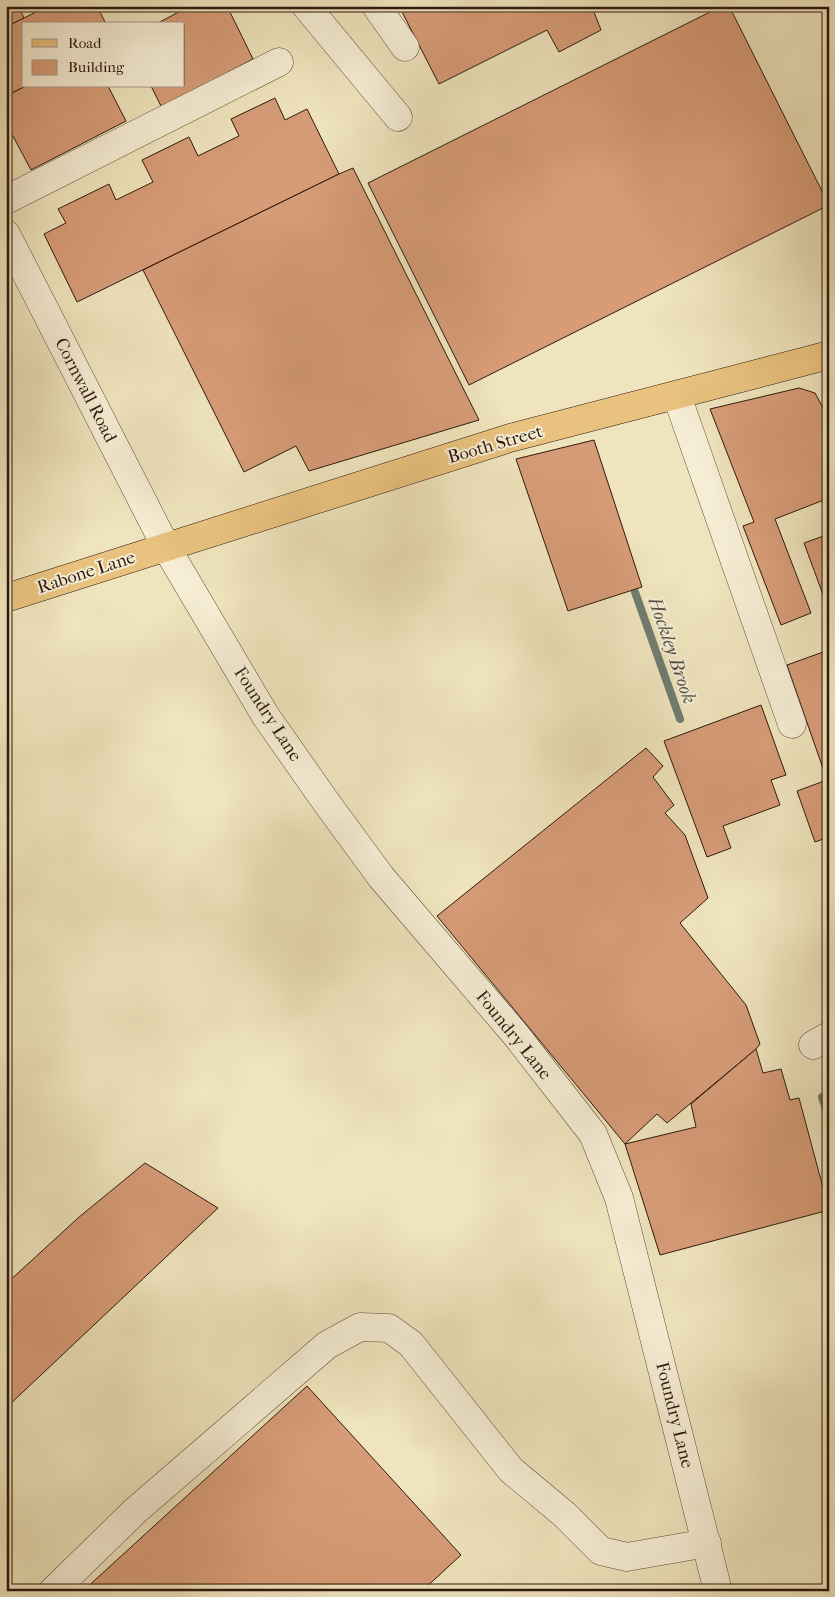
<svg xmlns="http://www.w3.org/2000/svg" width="835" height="1597" viewBox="0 0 835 1597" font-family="'IM FELL French Canon',serif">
<rect width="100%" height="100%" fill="#efe4bd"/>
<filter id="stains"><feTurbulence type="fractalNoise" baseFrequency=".004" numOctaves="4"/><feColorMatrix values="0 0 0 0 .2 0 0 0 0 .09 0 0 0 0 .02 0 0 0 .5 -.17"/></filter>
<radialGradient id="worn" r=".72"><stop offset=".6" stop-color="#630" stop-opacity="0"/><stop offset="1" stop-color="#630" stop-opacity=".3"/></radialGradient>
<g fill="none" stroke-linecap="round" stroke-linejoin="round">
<g stroke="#6f7c70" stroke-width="8">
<polyline points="635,592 680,719"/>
<polyline points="822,1097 829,1118"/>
</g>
</g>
<g fill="#d69c77" stroke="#2e180f">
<polygon points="6,6 18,6 24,18 6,27"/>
<polygon points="48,6 97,6 106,24 24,24 24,86 26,86 6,96 6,27"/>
<polygon points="190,6 227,6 253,59 162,108 151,86 184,86 184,24 156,24"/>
<polygon points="399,6 593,6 592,7 601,30 559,52 547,30 439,84"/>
<polygon points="722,6 729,6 829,205 469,385 368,183"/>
<polygon points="26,86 108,86 126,121 31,170 6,123 6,96"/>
<polygon points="275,98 285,120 307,109 339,174 77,302 44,234 66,223 58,209 109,184 116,200 153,182 142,160 189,137 198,156 239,136 231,119"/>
<polygon points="353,168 479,420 309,471 296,446 244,472 143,270 339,174"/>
<polygon points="799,388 815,393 829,419 829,498 775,519 811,613 781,625 743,526 754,522 710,409"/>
<polygon points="594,440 642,587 568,611 516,459"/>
<polygon points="829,534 829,611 804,543"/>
<polygon points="826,651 829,659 829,837 815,842 797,791 827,780 787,665"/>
<polygon points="761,705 786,775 771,780 780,805 723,826 731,848 707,857 664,741"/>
<polygon points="646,748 663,766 653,777 674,805 665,813 685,835 708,898 680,923 746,1005 760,1044 756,1049 667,1123 657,1114 625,1144 437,916"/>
<polygon points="756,1049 763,1073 781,1069 790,1100 799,1098 829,1210 660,1255 625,1144 696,1127 691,1104"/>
<polygon points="145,1163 218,1208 6,1408 6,1284 78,1218"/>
<polygon points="307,1386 461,1555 422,1591 83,1591"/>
</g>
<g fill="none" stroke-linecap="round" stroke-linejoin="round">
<g stroke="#5e4b3a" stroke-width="29">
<g id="minor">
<polyline points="306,6 398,117"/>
<polyline points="376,6 405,47"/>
<polyline points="6,200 279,62"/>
<polyline points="6,234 166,547 265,715 326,802 381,877 516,1035 593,1134 619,1198 718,1591"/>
<polyline points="677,396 792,724"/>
<polyline points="813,1045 829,1036"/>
<polyline points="53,1591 135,1511 327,1345 360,1327 389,1328 411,1344 511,1470 565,1515 601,1551 627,1557 707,1543"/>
</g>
</g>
<g stroke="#2e180f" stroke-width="29">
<polyline id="major" points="6,598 510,438 829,355"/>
</g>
<use href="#minor" stroke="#f5edd4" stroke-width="28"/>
<use href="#major" stroke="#e8c27e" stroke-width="28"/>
</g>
<g text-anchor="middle" stroke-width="4" stroke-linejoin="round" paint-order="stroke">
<g font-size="18" fill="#2e180f" stroke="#f5edd4">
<text transform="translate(86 390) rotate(63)" y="6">Cornwall Road</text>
<text transform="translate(495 444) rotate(-16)" y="6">Booth Street</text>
<text transform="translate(86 572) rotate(-18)" y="6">Rabone Lane</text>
<text transform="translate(268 714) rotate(57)" y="6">Foundry Lane</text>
<text transform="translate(514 1035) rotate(51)" y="6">Foundry Lane</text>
<text transform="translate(675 1415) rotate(76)" y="6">Foundry Lane</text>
</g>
<g font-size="19" font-style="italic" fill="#545247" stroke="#f5edd4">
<text transform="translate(673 650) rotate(71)" y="7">Hockley Brook</text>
</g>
</g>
<rect width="835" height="1597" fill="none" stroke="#efe4bd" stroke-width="25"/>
<rect x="8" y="8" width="820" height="1582" fill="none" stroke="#2e180f" stroke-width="2.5"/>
<rect x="12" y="12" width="810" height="1572" fill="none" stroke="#2e180f"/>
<rect x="22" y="22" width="162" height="65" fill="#f5edd4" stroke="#a59885"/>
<rect x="32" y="39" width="25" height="8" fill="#e8c27e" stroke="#a59885"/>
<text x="68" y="48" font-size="15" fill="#2e180f">Road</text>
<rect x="32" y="60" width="25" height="15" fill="#d69c77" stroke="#a59885"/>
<text x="68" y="72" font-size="15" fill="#2e180f">Building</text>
<rect width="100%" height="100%" filter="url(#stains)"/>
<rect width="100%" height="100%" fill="url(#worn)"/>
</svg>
